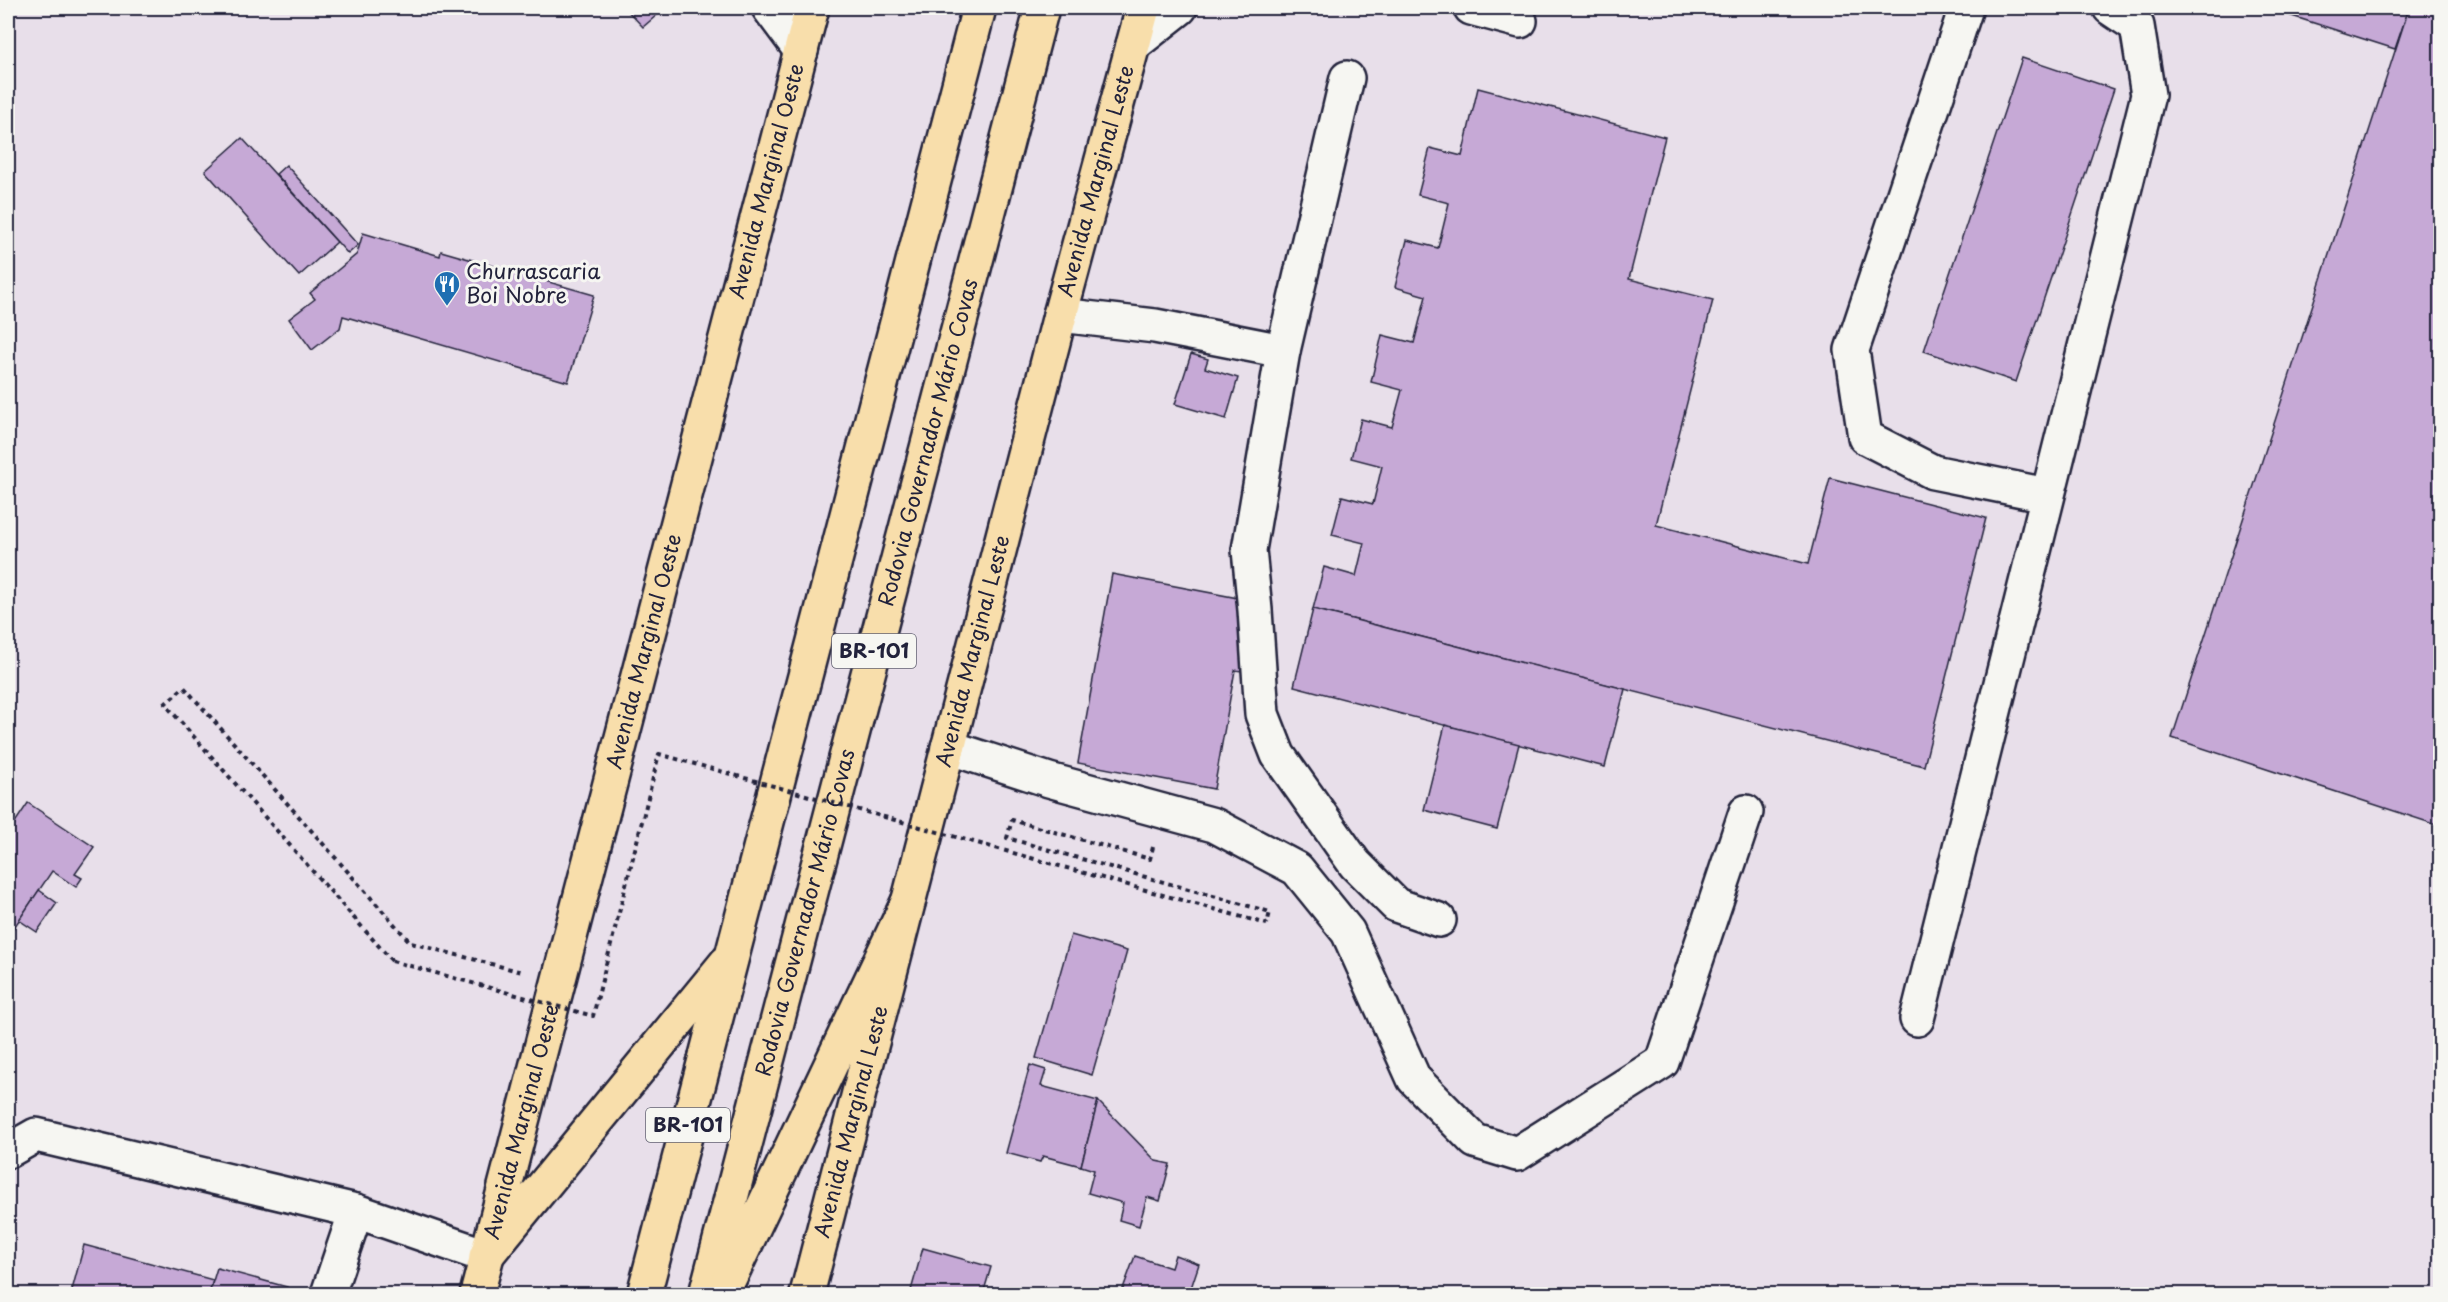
<svg xmlns="http://www.w3.org/2000/svg" width="2448" height="1302" viewBox="0 0 2448 1302" font-family="'Playpen Sans',sans-serif">
<rect width="100%" height="100%" fill="#e8dfea"/>
<filter id="ink" filterUnits="userSpaceOnUse"><feTurbulence type="fractalNoise" baseFrequency=".0167" numOctaves="2"/><feDisplacementMap in="SourceGraphic" scale="12" xChannelSelector="R" yChannelSelector="G"/><feConvolveMatrix kernelMatrix="1 2 1 2 8 2 1 2 1" color-interpolation-filters="sRGB"/></filter>
<g filter="url(#ink)">
<g fill="#c6a9d6" stroke="#22223b" stroke-width="1.5">
<polygon points="625,8 665,8 643,27"/>
<polygon points="2267,8 2409,8 2395,49"/>
<polygon points="2409,8 2440,8 2440,826 2172,738"/>
<polygon points="2022,58 2114,89 2016,382 1924,351"/>
<polygon points="1478,88 1665,137 1629,279 1713,300 1656,525 1808,564 1830,478 1986,518 1924,766 1313,609 1324,567 1356,576 1364,543 1332,535 1342,496 1373,504 1382,466 1351,458 1361,419 1392,427 1402,390 1371,382 1382,335 1414,343 1426,296 1395,287 1407,240 1438,248 1449,203 1418,195 1430,148 1462,156"/>
<polygon points="242,138 337,242 299,276 205,171"/>
<polygon points="286,165 358,245 348,254 276,174"/>
<polygon points="363,233 440,256 441,251 594,295 568,382 343,316 340,328 312,350 289,319 315,299 310,293 357,254"/>
<polygon points="1191,354 1208,359 1205,368 1238,378 1226,419 1175,404"/>
<polygon points="1112,574 1248,600 1250,632 1242,671 1235,670 1214,789 1078,763"/>
<polygon points="1313,609 1625,689 1605,767 1294,686"/>
<polygon points="1445,725 1519,744 1497,829 1424,810"/>
<polygon points="28,803 94,847 75,874 82,878 76,887 52,871 11,932 8,930 8,833"/>
<polygon points="39,890 57,903 37,932 19,920"/>
<polygon points="1071,935 1127,951 1092,1075 1036,1058"/>
<polygon points="1030,1065 1046,1070 1041,1086 1098,1101 1081,1166 1043,1156 1040,1162 1006,1153"/>
<polygon points="1098,1101 1156,1161 1170,1164 1160,1201 1147,1197 1139,1226 1119,1220 1123,1203 1088,1193 1094,1170 1081,1166"/>
<polygon points="84,1245 213,1280 209,1294 71,1294"/>
<polygon points="923,1248 991,1267 983,1294 910,1294"/>
<polygon points="1175,1255 1199,1264 1189,1294 1121,1294 1135,1256 1171,1268"/>
<polygon points="217,1268 287,1287 285,1294 209,1294"/>
<polygon points="1008,1287 1037,1294 1006,1294"/>
</g>
<g fill="none" stroke-linecap="round" stroke-linejoin="round">
<g stroke="#22223b" stroke-width="38">
<g id="minor">
<polyline points="769,8 801,51"/>
<polyline points="1471,8 1520,21"/>
<polyline points="1966,8 1852,350 1865,437 1933,472 2047,495"/>
<polyline points="1133,45 1180,8"/>
<polyline points="1060,315 1155,326 1283,351 1347,78"/>
<polyline points="1283,351 1249,550 1255,610 1262,714 1278,755 1355,864 1396,905 1439,920"/>
<polyline points="948,747 1049,780 1214,825 1297,869 1348,932 1414,1079 1475,1141 1517,1154 1662,1062 1746,812"/>
<polyline points="1917,1019 2148,95 2137,26 2110,8"/>
<polyline points="8,1151 36,1135 356,1211"/>
<polyline points="328,1294 356,1211 486,1256"/>
</g>
</g>
<g stroke="#22223b" stroke-width="38">
<g id="major">
<path id="s1" d="M477 1294 812 8"/>
<path id="s2" d="M807 1294 1060 315 1143 8"/>
</g>
</g>
<g stroke="#22223b" stroke-width="38">
<g id="highway">
<polyline points="486,1256 726,963"/>
<polyline points="644,1294 979,8"/>
<path id="s3" d="M706 1294 1042 8"/>
<polyline points="722,1294 908,902"/>
</g>
</g>
<g stroke="#22223b" stroke-width="4" stroke-dasharray="4.5 4.5" stroke-linecap="butt">
<polyline points="1153,847 1150,859 1012,820 1007,838 1270,912 1267,924"/>
<polyline points="392,961 165,704 184,687 411,943 522,972"/>
</g>
<use href="#minor" stroke="#f6f6f2" stroke-width="33"/>
<use href="#major" stroke="#f8deab" stroke-width="33"/>
<use href="#highway" stroke="#f8deab" stroke-width="33"/>
<polyline stroke="#22223b" stroke-width="4" stroke-dasharray="4.5 4.5" stroke-linecap="butt" points="392,961 593,1016 659,754 1267,924"/>
</g>
</g>
<defs>
<g id="restaurant-pin" transform="scale(1.35)"><path d="M0 17L-7.5 6A9.5 9.5 0 1 1 7.5 6Z" fill="#1f6fb2" stroke="#f6f6f2"/><path d="M-5-6h1v4h1v-4h1v4h1v-4h1v5L-1.5 .5V6h-2V.5L-5-1ZM5-6V6H3V1.5H1.5Q1.5-4 5-6Z" fill="#fff"/></g>
</defs>
<g fill-rule="evenodd">
<use href="#restaurant-pin" x="447" y="284"/>
</g>
<g text-anchor="middle" stroke-width="6" stroke-linejoin="round" paint-order="stroke">
<g fill="#f6f6f2" stroke="#626272" stroke-width="1.5">
<rect x="832" y="634" width="84" height="34" rx="4.5"/>
<rect x="646" y="1108" width="84" height="34" rx="4.5"/>
</g>
<g font-size="20" font-weight="bold" fill="#22223b">
<text x="874" y="658">BR-101</text>
<text x="688" y="1132">BR-101</text>
</g>
<g font-size="21" fill="#22223b" stroke="#f6f6f2">
<text dy="7" stroke="none"><textPath href="#s2" startOffset="1150">Avenida Marginal Leste</textPath></text>
<text dy="7" stroke="none"><textPath href="#s1" startOffset="1150">Avenida Marginal Oeste</textPath></text>
<text dy="7" stroke="none"><textPath href="#s3" startOffset="880">Rodovia Governador Mário Covas</textPath></text>
<text dy="7" stroke="none"><textPath href="#s1" startOffset="664">Avenida Marginal Oeste</textPath></text>
<text dy="7" stroke="none"><textPath href="#s2" startOffset="664">Avenida Marginal Leste</textPath></text>
<text dy="7" stroke="none"><textPath href="#s3" startOffset="394">Rodovia Governador Mário Covas</textPath></text>
<text dy="7" stroke="none"><textPath href="#s1" startOffset="178">Avenida Marginal Oeste</textPath></text>
<text dy="7" stroke="none"><textPath href="#s2" startOffset="178">Avenida Marginal Leste</textPath></text>
</g>
<g font-size="21" fill="#22223b" stroke="#f6f6f2" text-anchor="start">
<text x="466" y="279">Churrascaria<tspan x="466" dy="24">Boi Nobre</tspan></text>
</g>
</g>
<rect width="2448" height="1302" fill="none" stroke="#f6f6f2" stroke-width="30"/>
<rect x="15" y="15" width="2418" height="1272" fill="none" stroke="#22223b" stroke-width="2" filter="url(#ink)"/>
</svg>
